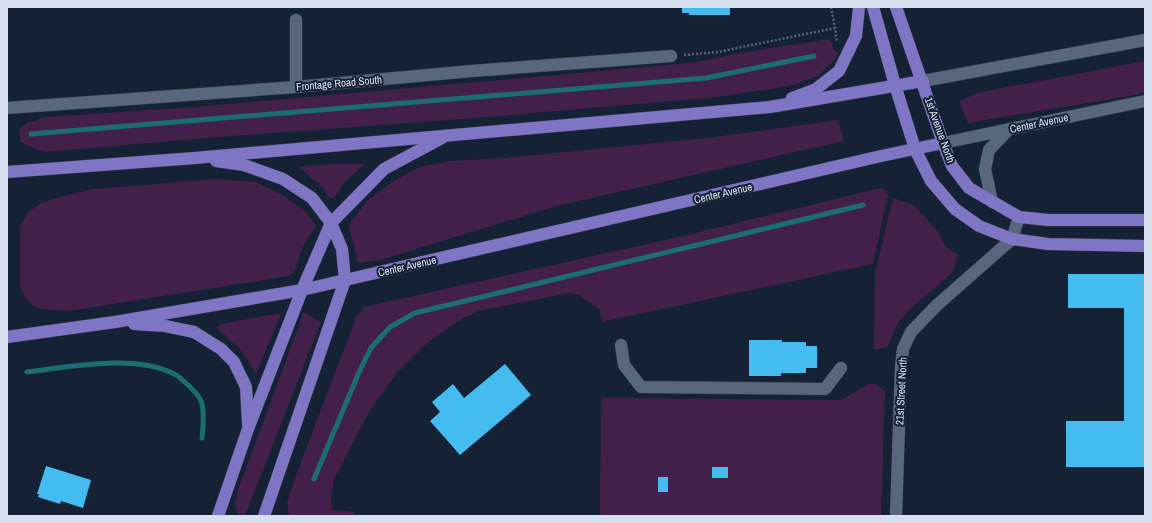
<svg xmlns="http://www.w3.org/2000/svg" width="1152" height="523" viewBox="0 0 1152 523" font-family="'Archivo Narrow',sans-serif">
<rect width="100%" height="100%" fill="#152135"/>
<g fill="#432049">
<polygon points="830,39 833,45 833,49 839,53 831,64 818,76 793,85 776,88 718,97 489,117 207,138 45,152 28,146 21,142 19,130 27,123 46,117 195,107 658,66 697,62 739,53"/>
<polygon points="1145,61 1145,92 1135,95 968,123 959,102 976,93"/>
<polygon points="838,120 844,141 557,206 380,260 358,263 350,230 350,223 367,201 395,180 420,167 450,161 504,158 708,138"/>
<polygon points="332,164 365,164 345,181 334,198 329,198 323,188 299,167"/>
<polygon points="218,179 256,182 281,194 306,212 316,226 303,246 295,270 289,276 69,311 42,309 32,305 25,297 20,287 20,226 27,214 42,202 93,189"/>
<polygon points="883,188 888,195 873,264 602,322 599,309 579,295 570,293 479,311 463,318 427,343 395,375 369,412 333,481 331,503 333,510 354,512 355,516 289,515 287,502 301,462 356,318 364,307 683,236 872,190"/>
<polygon points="893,198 914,205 940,234 945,246 958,255 952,273 911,308 899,321 887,347 874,350 875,274"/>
<polygon points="304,312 321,322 247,511 243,515 237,514 235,506 237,492"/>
<polygon points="275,314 281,314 256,374 241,350 217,328 221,324"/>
<polygon points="869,384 875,384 885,391 881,514 880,516 600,516 601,398 841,400"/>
</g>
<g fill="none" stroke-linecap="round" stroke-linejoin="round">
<g stroke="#1a6e73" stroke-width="5">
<polyline points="31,134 706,78 814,56"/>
<path d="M27 372C70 367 137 353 176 375 180 377 184 382 188 385 192 389 199 395 201 401 205 411 203 428 202 438"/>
<polyline points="314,479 360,370 371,348 390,327 415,313 863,205"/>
</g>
</g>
<g fill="#44bcef">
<polygon points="682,7 730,7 730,15 689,15 689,13 682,13"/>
<polygon points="1068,274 1145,274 1145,467 1066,467 1066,421 1124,421 1124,308 1068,308"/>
<polygon points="749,340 782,340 782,342 806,342 806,346 817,346 817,368 806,368 806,373 781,373 781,376 749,376"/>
<polygon points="505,364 531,395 460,455 430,421 440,412 432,402 453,384 464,398"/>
<polygon points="46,466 91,480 83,508 61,501 60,504 38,497 39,494 37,494"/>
<rect x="712" y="467" width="16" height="11"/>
<rect x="658" y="477" width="10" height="15"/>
</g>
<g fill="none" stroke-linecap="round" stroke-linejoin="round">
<g stroke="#353d4e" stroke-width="13">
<g id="minor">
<polyline points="296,20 296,87"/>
<polyline points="923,81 1145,40"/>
<polyline points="7,108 296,87 472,71 671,56"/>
<polyline points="943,143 1145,101"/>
<polyline points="992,202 985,169 989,150 1009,129"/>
<polyline points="621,345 624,365 641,387 825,389 841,368"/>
<polyline points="896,516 901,367 903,349 911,332 936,306 1012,239 1019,217"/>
</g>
</g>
<g stroke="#353d4e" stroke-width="13">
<g id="major">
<polyline points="873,7 895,85 915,149 931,181 955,209 979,226 1012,239 1048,244 1145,246"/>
<polyline points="896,7 943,143 952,166 969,188 1019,217 1048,220 1145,220"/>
<polyline points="792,98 816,89 839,71 856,36 859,7"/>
<polyline points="216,161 244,165 283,179 312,198 331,223 342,249 345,280 264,516"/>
<polyline points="7,172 195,158 770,107 923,81"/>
<polyline points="134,324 165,326 194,332 221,349 234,362 246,387 248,424"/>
<polyline points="7,337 115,322 302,290 881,156 943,143"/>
<polyline points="218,516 248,429 302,290 331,223 384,169 442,138"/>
</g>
</g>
<g stroke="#576274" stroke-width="2.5" stroke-dasharray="2 2" stroke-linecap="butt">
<polyline points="831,7 835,28 837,42"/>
<polyline points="684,55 718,52 835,28"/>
</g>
<use href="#minor" stroke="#58667e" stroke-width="12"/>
<use href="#major" stroke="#7f75c5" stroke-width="12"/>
</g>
<g text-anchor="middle" stroke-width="4" stroke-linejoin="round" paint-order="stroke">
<g font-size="11" fill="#d7e0ee" stroke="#152135">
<text transform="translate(339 83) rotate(-5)" y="4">Frontage Road South</text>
<text transform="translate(1039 123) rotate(-12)" y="4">Center Avenue</text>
<text transform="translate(940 130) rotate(70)" y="4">1st Avenue North</text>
<text transform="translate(723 193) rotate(-13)" y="4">Center Avenue</text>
<text transform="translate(407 266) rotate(-13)" y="4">Center Avenue</text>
<text transform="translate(901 391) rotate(-87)" y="4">21st Street North</text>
</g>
</g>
<rect width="1152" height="523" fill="none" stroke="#d7e0ee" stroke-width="16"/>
</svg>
